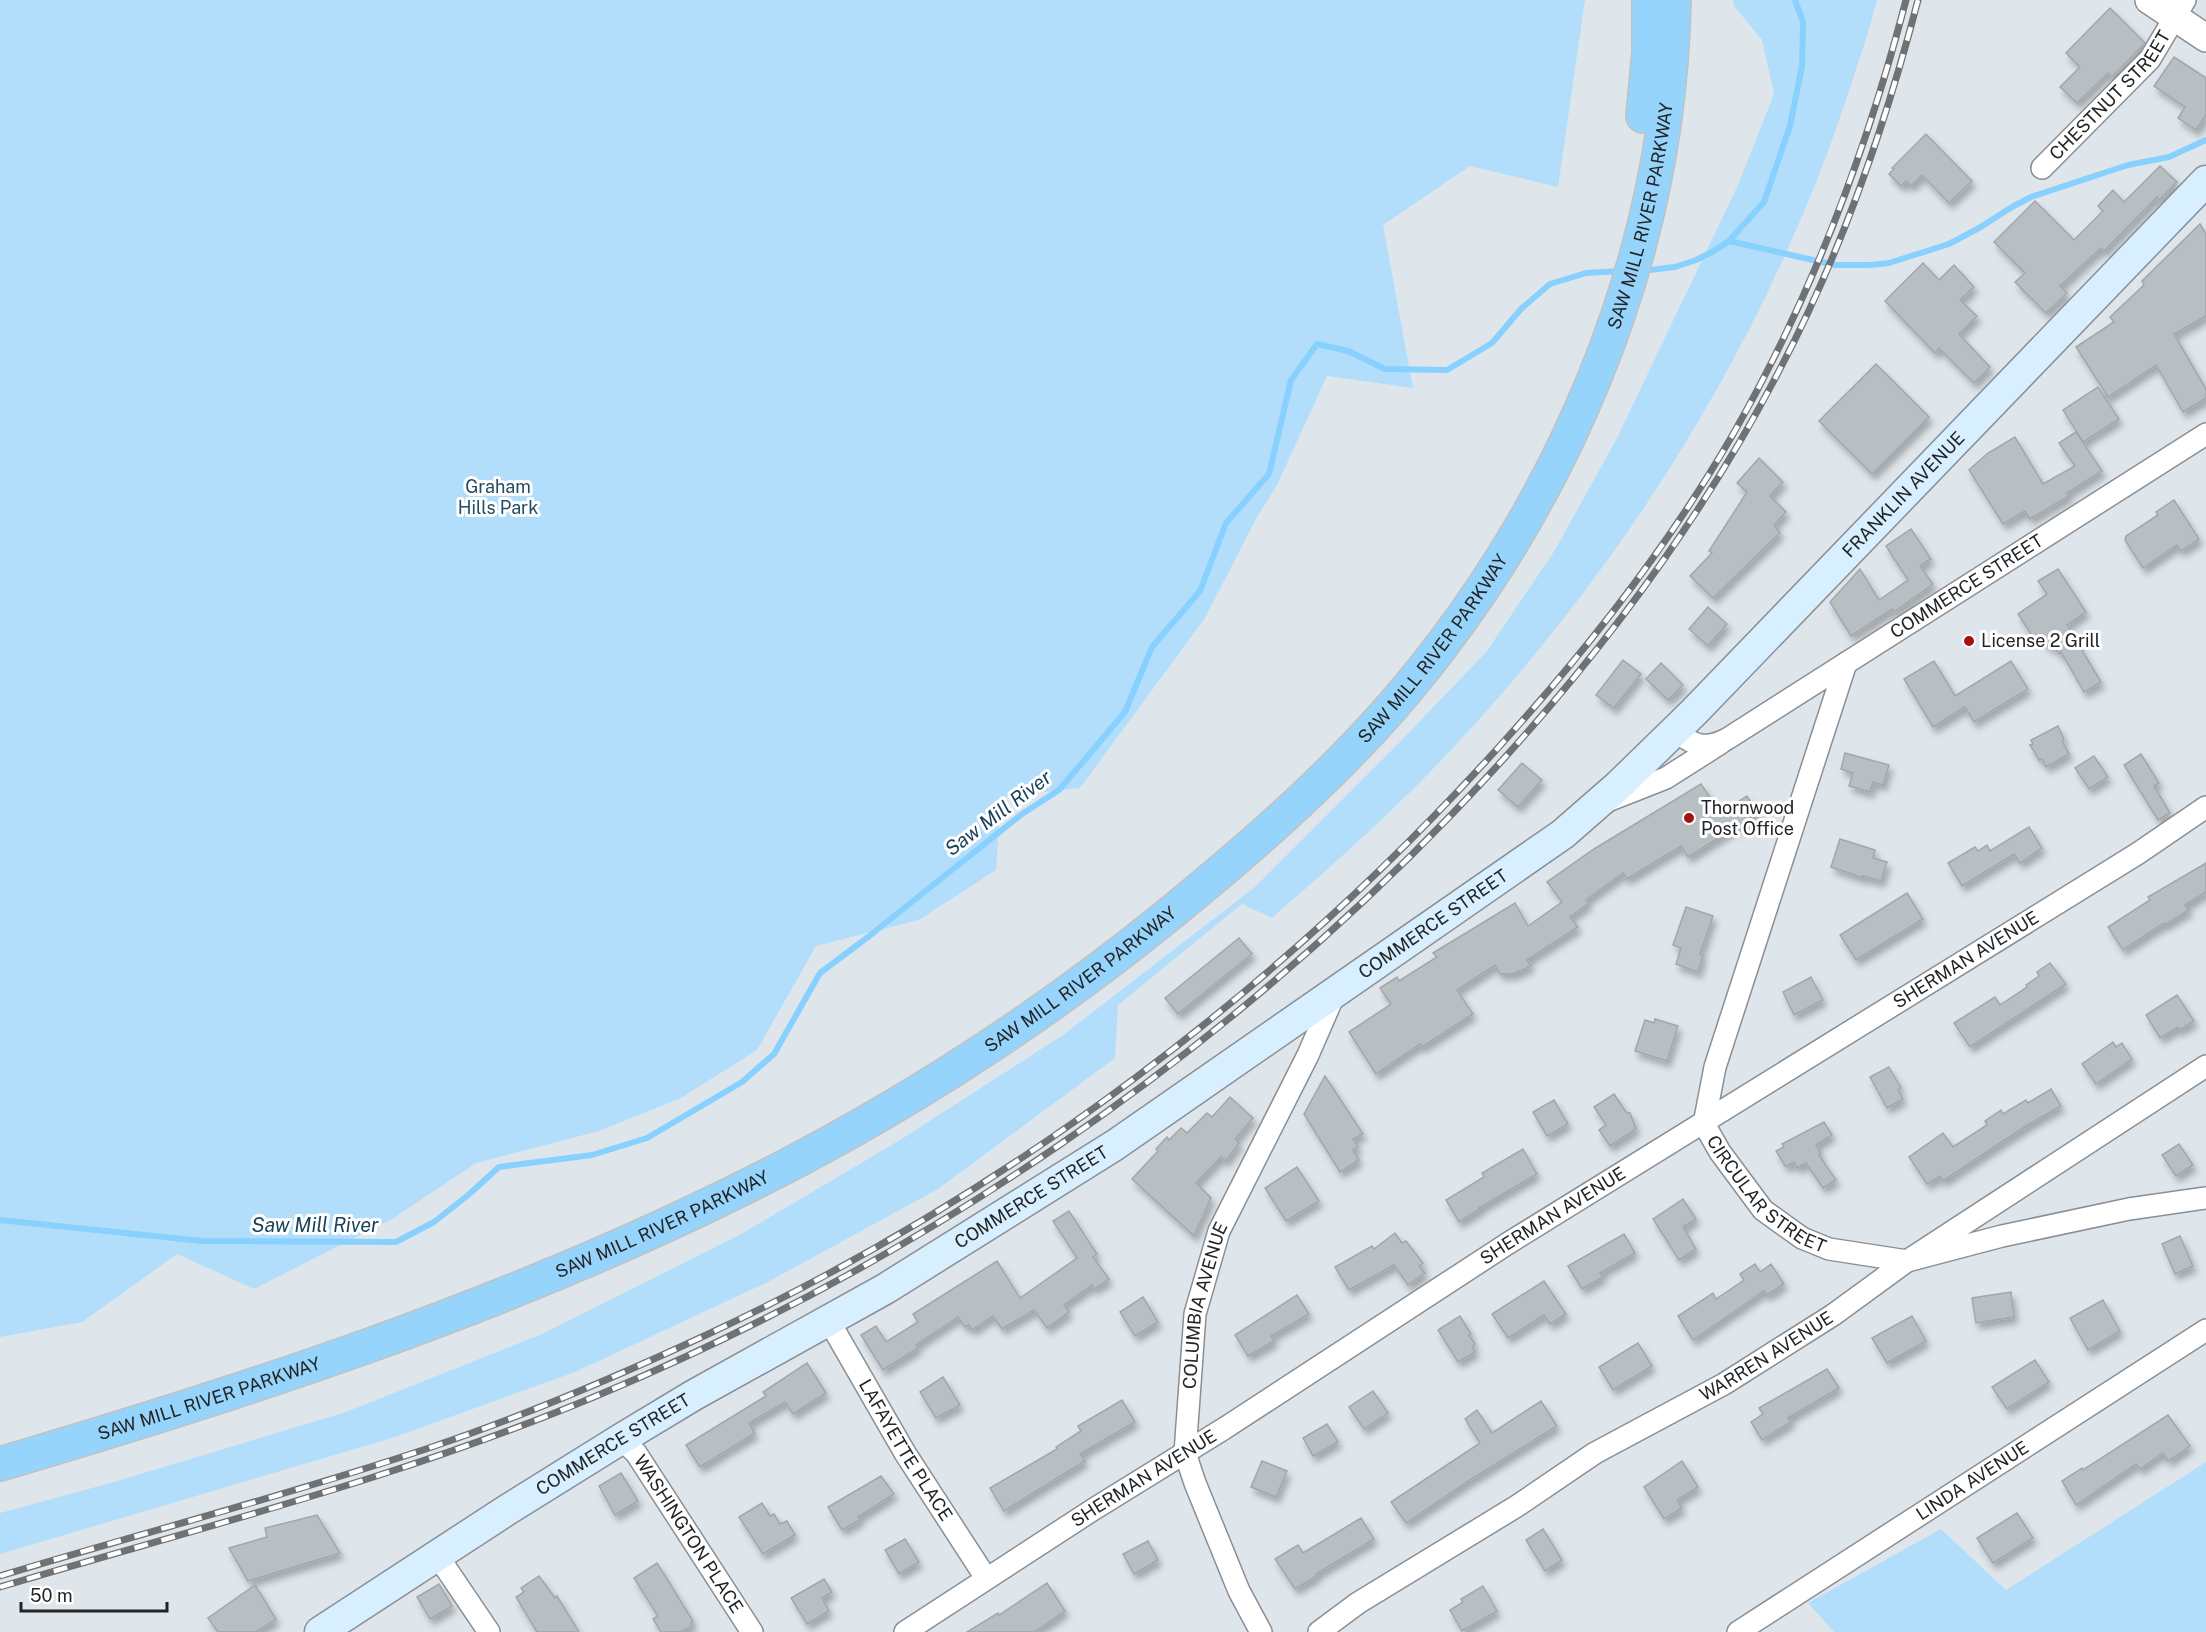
<svg xmlns="http://www.w3.org/2000/svg" width="2206" height="1632" viewBox="0 0 2206 1632" font-family="'Public Sans',sans-serif">
<defs>
<filter id="shadow"><feDropShadow dx="3.5" dy="6" stdDeviation="3" flood-color="#0004"/></filter>
</defs>
<rect width="100%" height="100%" fill="#dfe6eb"/>
<g fill="#b3defb">
<polygon points="0,0 1585,0 1558,187 1470,166 1383,225 1413,388 1327,376 1277,485 1257,517 1205,618 1080,788 1001,797 996,870 919,920 816,946 757,1050 681,1098 599,1131 476,1163 392,1219 254,1289 177,1254 82,1322 0,1337"/>
<path d="M1733 0H1877C1869 31 1859 61 1849 91 1765 347 1616 580 1429 773 1379 824 1326 871 1272 918L1242 904 1118 1005 1115 1058 938 1189 768 1282 575 1372 392 1438 0 1554V1513L114 1482 346 1412 542 1334 743 1233 900 1140 1063 1035 1255 887 1399 743 1487 651 1555 550 1616 440 1738 185 1774 94 1762 40 1734 6Z"/>
<polygon points="2206,1462 2206,1632 1834,1632 1808,1603 1941,1529 2006,1590"/>
</g>
<g fill="none" stroke-linecap="round" stroke-linejoin="round">
<g stroke="#88d0fe" stroke-width="6">
<polyline points="1729,241 1835,265 1870,265 1889,263 1949,244 1979,228 2012,207 2031,197 2128,165 2169,157 2206,140"/>
<polyline points="1641,271 1675,267 1696,260 1714,251 1729,241 1764,202 1790,126 1802,66 1803,22 1795,0"/>
<polyline points="0,1220 202,1241 396,1242 434,1222 467,1196 499,1167 592,1155 647,1138 742,1082 774,1054 820,973 868,937 1022,814 1059,790 1125,712 1152,647 1200,591 1226,523 1269,474 1291,380 1317,344 1348,351 1385,369 1447,370 1492,343 1521,309 1550,284 1586,273 1621,271"/>
</g>
</g>
<g fill="#b8bfc3" stroke="#a1a7ac" stroke-width="1.5" filter="url(#shadow)">
<polygon points="2110,8 2145,43 2112,77 2108,73 2077,103 2060,87 2080,67 2066,53"/>
<polygon points="2174,57 2206,78 2206,115 2196,130 2178,118 2185,107 2154,86"/>
<polygon points="1926,134 1972,181 1949,203 1922,175 1911,186 1906,181 1901,186 1889,174 1894,169 1892,168"/>
<polygon points="2160,166 2177,182 2159,200 2157,197 2104,251 2101,248 2060,286 2067,293 2046,313 2015,282 2025,273 1994,242 2035,201 2074,240 2103,211 2098,206 2113,190 2124,202"/>
<polygon points="2200,224 2206,234 2206,316 2174,334 2206,389 2206,398 2183,412 2156,365 2108,397 2076,347 2114,322 2110,317 2144,285 2142,281"/>
<polygon points="1923,263 1939,280 1954,265 1974,287 1960,300 1977,316 1959,334 1990,367 1974,383 1939,348 1935,353 1885,301"/>
<polygon points="1876,364 1929,417 1872,474 1819,421"/>
<polygon points="2098,387 2119,419 2083,442 2063,410"/>
<polygon points="2076,432 2102,471 2067,493 2069,496 2030,519 2025,511 2003,524 1969,470 1988,453 2015,437 2043,484 2075,466 2059,443"/>
<polygon points="1759,458 1783,482 1770,496 1786,512 1774,525 1780,533 1713,598 1690,576 1712,553 1709,551 1747,492 1737,483"/>
<polygon points="2174,500 2199,539 2181,551 2177,545 2143,568 2125,540 2126,536 2158,515 2156,512"/>
<polygon points="1911,529 1931,559 1920,566 1933,584 1894,612 1892,609 1851,636 1830,602 1860,569 1879,600 1908,580 1886,546"/>
<polygon points="2058,569 2086,612 2067,625 2101,682 2084,692 2061,652 2059,654 2053,645 2049,648 2040,635 2034,639 2018,614 2047,594 2038,581"/>
<polygon points="1708,607 1727,624 1708,646 1689,629"/>
<polygon points="1623,660 1641,674 1614,708 1596,695"/>
<polygon points="1934,661 1955,696 2011,661 2028,689 1974,722 1965,707 1933,727 1904,679"/>
<polygon points="1661,663 1683,685 1668,700 1646,679"/>
<polygon points="2058,726 2064,739 2062,741 2069,754 2046,767 2042,759 2039,760 2030,745 2033,744 2031,740"/>
<polygon points="1845,753 1889,765 1883,785 1873,782 1870,792 1849,786 1853,773 1841,769"/>
<polygon points="2141,754 2159,783 2154,786 2170,813 2158,820 2124,765"/>
<polygon points="2094,756 2108,777 2089,789 2075,768"/>
<polygon points="1522,763 1542,780 1518,807 1498,790"/>
<polygon points="1701,784 1720,813 1747,796 1758,813 1688,857 1681,846 1627,879 1623,873 1586,900 1588,904 1570,917 1578,927 1527,960 1531,966 1513,974 1500,974 1495,965 1457,990 1473,1014 1422,1047 1420,1044 1376,1074 1349,1032 1391,1004 1380,988 1397,977 1399,981 1437,957 1433,953 1515,903 1528,926 1562,902 1547,882 1594,849"/>
<polygon points="2029,827 2042,848 2020,863 2014,854 1962,886 1948,863 1975,847 1978,851 1987,845 1990,851"/>
<polygon points="1840,839 1875,850 1873,858 1887,862 1881,881 1863,876 1863,878 1831,867"/>
<polygon points="2206,863 2206,892 2185,905 2189,910 2165,925 2164,923 2123,950 2108,927 2150,900 2148,897"/>
<polygon points="1907,893 1923,919 1856,960 1840,935"/>
<polygon points="1686,907 1713,916 1700,954 1703,955 1698,972 1676,964 1681,948 1673,945"/>
<polygon points="1239,938 1252,954 1178,1014 1165,998"/>
<polygon points="2050,963 2066,984 1970,1047 1954,1023 1995,997 2000,1005 2027,987 2026,985 2039,976 2037,972"/>
<polygon points="1811,977 1823,1000 1794,1015 1783,992"/>
<polygon points="2177,995 2194,1021 2180,1030 2178,1027 2160,1038 2146,1015"/>
<polygon points="1655,1019 1678,1026 1667,1061 1635,1051 1645,1020 1654,1023"/>
<polygon points="2113,1042 2116,1047 2122,1043 2132,1059 2096,1084 2082,1064"/>
<polygon points="1889,1067 1901,1088 1898,1090 1903,1099 1887,1108 1870,1077"/>
<polygon points="1325,1076 1363,1134 1353,1139 1358,1147 1353,1150 1359,1160 1340,1172 1304,1114"/>
<polygon points="2051,1089 2061,1106 2026,1126 1943,1181 1940,1176 1927,1184 1909,1157 1943,1133 1953,1147 1987,1125 1985,1121 2001,1110 2003,1114 2026,1100 2028,1103"/>
<polygon points="1614,1094 1626,1112 1630,1113 1636,1129 1610,1146 1599,1130 1606,1125 1594,1107"/>
<polygon points="1230,1097 1253,1118 1235,1139 1239,1143 1226,1161 1221,1157 1196,1183 1211,1198 1194,1236 1132,1179 1158,1151 1156,1149 1167,1137 1169,1140 1181,1128 1187,1133 1207,1113 1212,1117"/>
<polygon points="1554,1100 1568,1124 1547,1136 1533,1112"/>
<polygon points="1824,1122 1832,1135 1816,1145 1821,1154 1819,1155 1836,1180 1823,1188 1806,1163 1797,1168 1794,1162 1786,1167 1776,1151 1784,1147 1782,1144"/>
<polygon points="2179,1144 2193,1165 2176,1176 2162,1155"/>
<polygon points="1523,1149 1537,1174 1479,1208 1480,1209 1459,1222 1446,1200 1484,1177 1482,1173"/>
<polygon points="1297,1167 1319,1201 1286,1221 1265,1188"/>
<polygon points="1683,1199 1696,1219 1683,1227 1696,1249 1679,1260 1653,1219"/>
<polygon points="1069,1211 1097,1254 1093,1257 1109,1279 1094,1289 1092,1285 1064,1305 1069,1312 1047,1328 1034,1310 1002,1329 993,1316 972,1330 969,1325 965,1327 958,1317 916,1345 918,1348 883,1370 861,1335 876,1326 886,1342 918,1322 913,1314 997,1261 1020,1298 1077,1258 1053,1221"/>
<polygon points="1395,1233 1402,1243 1406,1241 1423,1263 1419,1266 1425,1273 1408,1285 1394,1265 1349,1290 1335,1267 1372,1246 1374,1249"/>
<polygon points="1624,1234 1635,1253 1600,1273 1603,1277 1582,1289 1568,1266"/>
<polygon points="2180,1236 2193,1266 2175,1274 2162,1244"/>
<polygon points="1755,1264 1760,1272 1771,1264 1784,1284 1767,1295 1764,1291 1693,1340 1678,1316 1713,1293 1716,1299 1744,1280 1740,1274"/>
<polygon points="1544,1281 1566,1314 1550,1324 1544,1315 1508,1338 1492,1314"/>
<polygon points="2011,1292 2014,1317 1976,1323 1972,1298"/>
<polygon points="1297,1295 1309,1314 1271,1336 1274,1341 1248,1356 1235,1335"/>
<polygon points="1143,1297 1158,1322 1135,1336 1120,1312"/>
<polygon points="2103,1300 2120,1331 2088,1350 2070,1318"/>
<polygon points="1460,1316 1471,1334 1469,1335 1475,1344 1472,1347 1475,1352 1458,1362 1438,1330"/>
<polygon points="1912,1316 1926,1341 1887,1363 1872,1338"/>
<polygon points="1638,1343 1652,1366 1613,1390 1599,1367"/>
<polygon points="2035,1360 2049,1382 2007,1409 1992,1387"/>
<polygon points="807,1363 826,1393 793,1414 785,1402 749,1423 755,1433 700,1467 686,1445 766,1396 763,1392"/>
<polygon points="1827,1369 1839,1388 1788,1418 1791,1422 1762,1440 1751,1422 1763,1414 1759,1408"/>
<polygon points="943,1377 960,1405 936,1418 920,1392"/>
<polygon points="1373,1391 1388,1413 1364,1429 1349,1407"/>
<polygon points="1122,1400 1135,1422 1080,1454 1085,1461 1004,1511 990,1488 1057,1449 1056,1447 1081,1431 1078,1426"/>
<polygon points="1541,1401 1557,1426 1470,1480 1406,1523 1391,1502 1480,1443 1465,1419 1477,1410 1492,1433"/>
<polygon points="2168,1415 2190,1446 2168,1461 2163,1453 2140,1469 2136,1464 2076,1505 2062,1481 2082,1468 2083,1470"/>
<polygon points="1327,1424 1338,1442 1313,1456 1303,1438"/>
<polygon points="1262,1461 1287,1471 1276,1497 1251,1487"/>
<polygon points="1682,1461 1698,1487 1677,1500 1682,1508 1664,1519 1644,1487"/>
<polygon points="621,1473 638,1501 615,1515 599,1486"/>
<polygon points="881,1476 894,1494 858,1517 860,1520 842,1530 828,1507"/>
<polygon points="762,1503 770,1516 774,1514 780,1524 787,1521 795,1535 763,1554 739,1517"/>
<polygon points="2017,1513 2033,1538 1993,1563 1977,1538"/>
<polygon points="317,1515 340,1553 248,1581 229,1548 267,1537 265,1528"/>
<polygon points="1361,1518 1374,1539 1316,1574 1317,1576 1295,1589 1275,1559 1298,1545 1303,1553"/>
<polygon points="1543,1529 1562,1560 1545,1571 1526,1540"/>
<polygon points="905,1539 919,1562 899,1574 885,1550"/>
<polygon points="1148,1541 1158,1560 1134,1574 1123,1554"/>
<polygon points="657,1563 693,1621 691,1623 692,1626 681,1632 661,1632 653,1619 658,1616 634,1578"/>
<polygon points="539,1576 555,1598 557,1596 579,1632 537,1632 516,1597 524,1592 521,1588"/>
<polygon points="824,1579 832,1592 822,1598 829,1611 807,1624 791,1598"/>
<polygon points="1047,1583 1065,1611 1034,1632 967,1632 998,1613 999,1615"/>
<polygon points="439,1584 452,1606 430,1619 417,1597"/>
<polygon points="255,1585 276,1619 256,1632 218,1632 208,1618"/>
<polygon points="1483,1586 1497,1611 1462,1631 1450,1610 1463,1602 1461,1599"/>
</g>
<g fill="none" stroke-linecap="round" stroke-linejoin="round">
<g stroke="#898f94" stroke-width="24">
<g id="minor">
<path id="s1" d="M2042 168 2150 59 2185 0"/>
<path id="s2" d="M1846 663 1715 1067 1704 1124 1720 1152 1763 1210 1802 1238 1829 1249 1907 1261 2002 1236 2129 1209 2206 1198"/>
<path id="s3" d="M1674 731C1694 745 1704 751 1727 739L2206 434"/>
<polyline points="1605,802 1666,778 1721,743"/>
<path id="s4" d="M829 1321 905 1453 986 1578"/>
<path id="s5" d="M621 1439 636 1453 752 1632"/>
<polyline points="437,1555 489,1632"/>
<path id="s6" d="M905 1632 1094 1509 1225 1428 1507 1244 2137 854 2206 807"/>
<path id="s7" d="M1261 1632 1239 1591 1195 1483 1185 1453 1195 1314 1219 1231 1308 1055 1335 993"/>
<path id="s8" d="M1319 1632 1358 1603 1517 1506 1595 1453 1724 1384 1833 1315 1907 1261 2206 1066"/>
<path id="s9" d="M1738 1632 2206 1330"/>
</g>
</g>
<g stroke="#898f94" stroke-width="30">
<polyline id="tertiary" points="2149,0 2206,38"/>
</g>
<g stroke="#898f94" stroke-width="33">
<g id="secondary">
<path id="s10" d="M320 1632 507 1510 621 1439 694 1395 885 1289 1115 1145 1563 834 1618 786 1694 712 2206 181"/>
</g>
</g>
<g stroke="#c1c2c2" stroke-width="36">
<g id="trunk">
<polyline points="1643,116 1649,52 1649,0"/>
<path id="s11" d="M0 1464C248 1391 497 1309 729 1195 887 1118 1036 1023 1172 912 1249 849 1325 783 1391 708 1561 512 1669 261 1674 0"/>
</g>
</g>
<use href="#minor" stroke="#fff" stroke-width="21"/>
<use href="#tertiary" stroke="#fff" stroke-width="27"/>
<use href="#secondary" stroke="#d7effe" stroke-width="30"/>
<use href="#trunk" stroke="#96d4fc" stroke-width="33"/>
<g stroke="#6e7275" stroke-width="7">
<g id="rail">
<path d="M0 1576C142 1533 285 1496 426 1449 521 1417 614 1378 704 1336 1006 1196 1284 987 1506 739 1590 646 1669 545 1732 436 1809 302 1867 150 1906 0"/>
<path d="M0 1587C202 1527 407 1476 601 1394 921 1260 1213 1062 1454 812 1581 680 1695 533 1780 369 1841 253 1885 127 1918 0"/>
</g>
</g>
<use href="#rail" stroke="#fff" stroke-width="4.5" stroke-dasharray="14" stroke-linecap="butt"/>
</g>
<g fill="#a61113" stroke="#fff" stroke-width="2">
<circle cx="1969" cy="641" r="6"/>
<circle cx="1689" cy="818" r="6"/>
</g>
<g text-anchor="middle" stroke-width="6" stroke-linejoin="round" paint-order="stroke">
<g font-size="18" fill="#222426" stroke="#fff">
<text dy="6" stroke="none"><textPath href="#s1" startOffset="100">CHESTNUT STREET</textPath></text>
<text dy="6" stroke="none"><textPath href="#s11" startOffset="2163">SAW MILL RIVER PARKWAY</textPath></text>
<text dy="6" stroke="none"><textPath href="#s10" startOffset="1959">FRANKLIN AVENUE</textPath></text>
<text dy="6" stroke="none"><textPath href="#s3" startOffset="342">COMMERCE STREET</textPath></text>
<text dy="6" stroke="none"><textPath href="#s11" startOffset="1677">SAW MILL RIVER PARKWAY</textPath></text>
<text dy="6" stroke="none"><textPath href="#s10" startOffset="1320">COMMERCE STREET</textPath></text>
<text dy="6" stroke="none"><textPath href="#s6" startOffset="1256">SHERMAN AVENUE</textPath></text>
<text dy="6" stroke="none"><textPath href="#s11" startOffset="1191">SAW MILL RIVER PARKWAY</textPath></text>
<text dy="6" stroke="none"><textPath href="#s2" startOffset="579">CIRCULAR STREET</textPath></text>
<text dy="6" stroke="none"><textPath href="#s10" startOffset="834">COMMERCE STREET</textPath></text>
<text dy="6" stroke="none"><textPath href="#s6" startOffset="770">SHERMAN AVENUE</textPath></text>
<text dy="6" stroke="none"><textPath href="#s11" startOffset="705">SAW MILL RIVER PARKWAY</textPath></text>
<text dy="6" stroke="none"><textPath href="#s7" startOffset="344">COLUMBIA AVENUE</textPath></text>
<text dy="6" stroke="none"><textPath href="#s8" startOffset="526">WARREN AVENUE</textPath></text>
<text dy="6" stroke="none"><textPath href="#s11" startOffset="219">SAW MILL RIVER PARKWAY</textPath></text>
<text dy="6" stroke="none"><textPath href="#s10" startOffset="348">COMMERCE STREET</textPath></text>
<text dy="6" stroke="none"><textPath href="#s4" startOffset="150">LAFAYETTE PLACE</textPath></text>
<text dy="6" stroke="none"><textPath href="#s6" startOffset="284">SHERMAN AVENUE</textPath></text>
<text dy="6" stroke="none"><textPath href="#s9" startOffset="279">LINDA AVENUE</textPath></text>
<text dy="6" stroke="none"><textPath href="#s5" startOffset="117">WASHINGTON PLACE</textPath></text>
</g>
<g font-size="18" fill="#244c64" stroke="#fff">
<text x="498" y="493">Graham<tspan x="498" dy="21">Hills Park</tspan></text>
</g>
<g font-size="18" fill="#222426" stroke="#fff" text-anchor="start">
<text x="1981" y="647">License 2 Grill</text>
<text x="1701" y="814">Thornwood<tspan x="1701" dy="21">Post Office</tspan></text>
</g>
<g font-size="20" font-style="italic" fill="#1a4259" stroke="#fff">
<text transform="translate(998 813) rotate(-37)" y="7">Saw Mill River</text>
<text x="315" y="1232">Saw Mill River</text>
</g>
</g>
<path d="M21 1602v9h146v-9" fill="none" stroke="#222426" stroke-width="3"/>
<text x="30" y="1602" font-size="18" fill="#222426" stroke="#ffffff" stroke-width="4.5" paint-order="stroke">50 m</text>
</svg>
